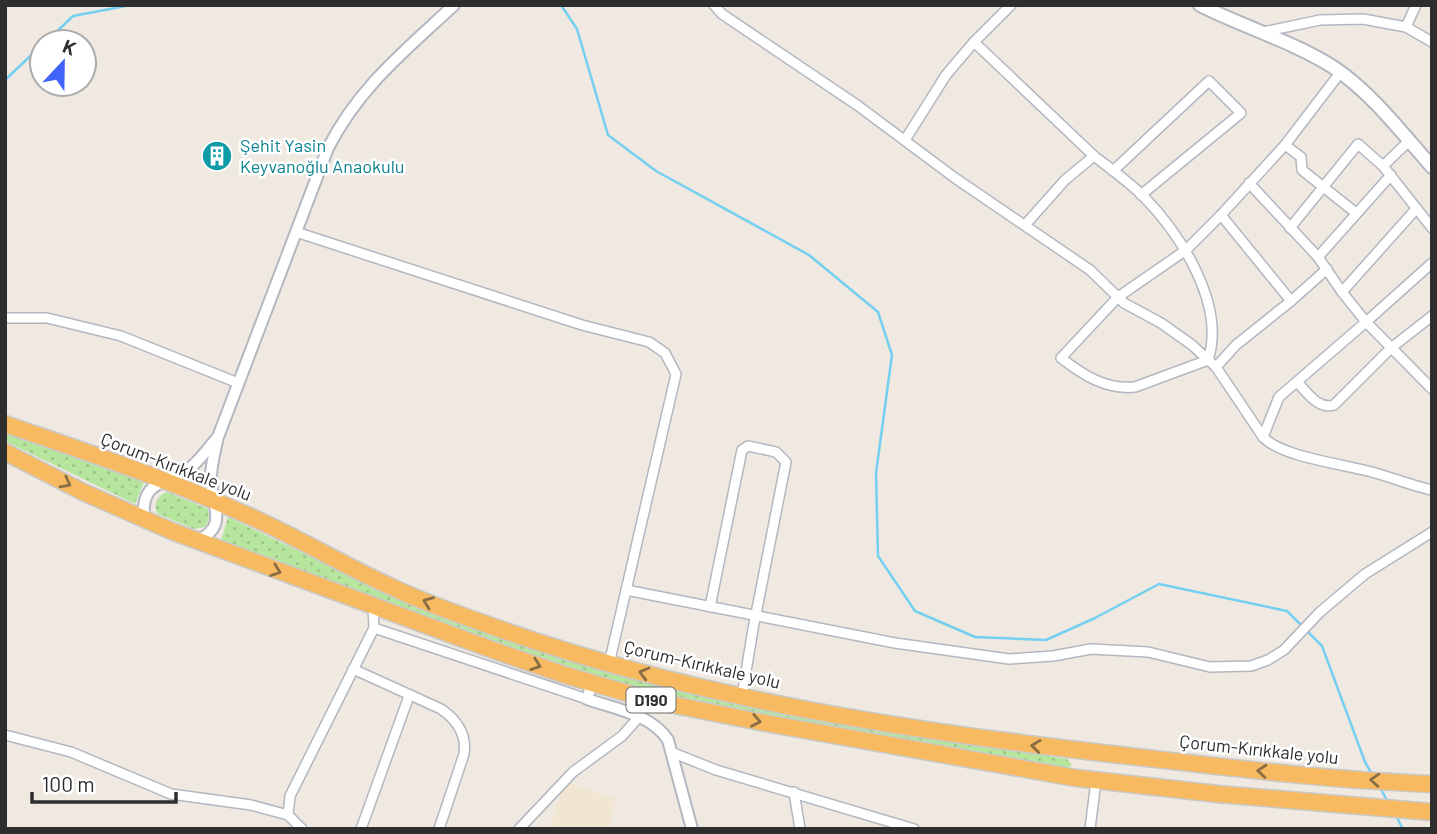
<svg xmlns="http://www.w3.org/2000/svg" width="1437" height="834" viewBox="0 0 1437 834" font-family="Barlow,sans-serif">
<defs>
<pattern id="green-dots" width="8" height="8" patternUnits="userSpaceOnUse" patternTransform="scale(1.75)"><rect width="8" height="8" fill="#b6e59e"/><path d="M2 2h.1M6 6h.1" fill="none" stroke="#9dc588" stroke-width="1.8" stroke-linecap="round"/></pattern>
</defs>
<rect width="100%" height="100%" fill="#efe9e1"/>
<polygon fill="#f0e6d1" points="569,782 615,799 611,829 550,829 562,789"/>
<g fill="url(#green-dots)">
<polygon points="5,433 144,482 135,504 5,441"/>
<path d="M167 492 208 509 209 519 205 527 194 529 158 514C152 505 158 495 167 492Z"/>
<polygon points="228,517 367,584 470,625 900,732 1067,759 1072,765 1066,770 728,708 625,684 526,653 221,541"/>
</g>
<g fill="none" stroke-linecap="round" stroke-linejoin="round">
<g stroke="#75cff0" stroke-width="2.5">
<polyline points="561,5 577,29 608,135 656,171 809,255 878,312 892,355 876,473 878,556 915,611 975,637 1046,640 1095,618 1159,584 1287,611 1322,646 1365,762 1372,774"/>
<polyline points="46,42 73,16 131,5"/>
<polyline points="5,80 42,45"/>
<polyline points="1379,786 1388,802"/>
<polyline points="1396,816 1403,829"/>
</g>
<g stroke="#b4b7c1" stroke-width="12">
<g id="minor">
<path d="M714 5 722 14 857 105 955 178 1090 270 1124 303 1161 323 1192 345 1216 367 1263 437C1283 458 1346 464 1375 473 1394 478 1412 486 1432 490"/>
<polyline points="1406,27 1416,5"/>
<polyline points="1263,32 1320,20 1363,19 1406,27 1432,42"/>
<polyline points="974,42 1094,156"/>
<polyline points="905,140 946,75 974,42 1011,5"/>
<polyline points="1285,145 1301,157 1302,170 1356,213"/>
<polyline points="1383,166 1409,141"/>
<polyline points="1113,171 1209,81 1241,113 1141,195"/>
<polyline points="1249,183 1318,257 1342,292"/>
<polyline points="1221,215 1291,301 1327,269"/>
<path d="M1025 225 1065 180 1094 156C1111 169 1129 182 1144 197 1181 235 1226 305 1208 360L1135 387C1106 390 1083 375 1061 358L1118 297 1186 250 1221 215 1285 145 1340 73"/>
<polyline points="1290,228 1358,144 1383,166 1432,228"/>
<polyline points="296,232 582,325 649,342 665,353 676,374 609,664"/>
<polyline points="1318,257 1391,175"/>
<polyline points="1432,263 1366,322 1432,389"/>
<polyline points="5,318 47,318 121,336 238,383"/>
<polyline points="1216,367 1236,345 1291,301"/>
<path d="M1297 382C1307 392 1318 410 1334 405L1391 348 1432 316"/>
<polyline points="1263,437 1279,397 1366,322 1342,292 1416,209"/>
<polyline points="626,590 895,643 1009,659 1053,656 1091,649 1148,652 1210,667 1251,666 1268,660 1284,650 1320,612 1365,574 1432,532"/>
<polyline points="710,607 742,450 748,446 776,452 786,462 753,629 742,696"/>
<polyline points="374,628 587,699"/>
<path d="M353 669 441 709C457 720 467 734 464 754L439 829"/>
<polyline points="5,735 71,752 171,794 251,805 288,815"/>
<polyline points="671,752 716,770 914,829"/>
<polyline points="794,792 800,829"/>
<polyline points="302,829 288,815 290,796 374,628 373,607"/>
<polyline points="361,829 409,696"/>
<polyline points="519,829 573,772 622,736 639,717"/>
<polyline points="1090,829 1096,781"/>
</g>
</g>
<g stroke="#b4b7c1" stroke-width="14">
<g id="tertiary">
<path d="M144 520C140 478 167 485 190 468 200 460 208 449 216 439"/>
<path d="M197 541C228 526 213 508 211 482 210 467 215 451 218 437L328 148C359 87 405 51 454 5"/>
<path d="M592 683 587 699C615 709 651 714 668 740L692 829"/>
</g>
</g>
<g stroke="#b4b7c1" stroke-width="16">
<path id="secondary" d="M1200 5C1243 27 1292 41 1333 67 1372 93 1402 133 1432 167"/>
</g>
<g stroke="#c9c9c9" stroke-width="19">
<g id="trunk">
<path d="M5 424C87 452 170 480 249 516 299 538 346 567 396 589 434 607 475 620 514 634 709 701 916 732 1120 755 1224 767 1327 780 1432 784"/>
<polyline points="5,452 83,492 174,532 493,650 565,675 654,701 765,723 1076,778 1218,794 1432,812"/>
</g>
</g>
<use href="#minor" stroke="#fff" stroke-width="9"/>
<use href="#tertiary" stroke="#fff" stroke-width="10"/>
<use href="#secondary" stroke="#fff" stroke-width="12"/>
<use href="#trunk" stroke="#f8ba60" stroke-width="16"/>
</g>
<defs><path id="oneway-chevron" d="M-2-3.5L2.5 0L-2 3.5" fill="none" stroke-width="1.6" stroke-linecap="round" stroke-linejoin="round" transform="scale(1.75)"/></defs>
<g stroke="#896d44">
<use href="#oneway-chevron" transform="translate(66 483) rotate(28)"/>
<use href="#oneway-chevron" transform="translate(276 571) rotate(20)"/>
<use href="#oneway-chevron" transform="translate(428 602) rotate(-159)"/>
<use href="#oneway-chevron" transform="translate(536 665) rotate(19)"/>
<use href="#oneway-chevron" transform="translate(644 673) rotate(-165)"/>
<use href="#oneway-chevron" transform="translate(756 721) rotate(11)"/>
<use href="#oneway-chevron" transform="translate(1036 746) rotate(-173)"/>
<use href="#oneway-chevron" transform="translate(1262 771) rotate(-175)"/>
<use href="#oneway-chevron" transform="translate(1375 780) rotate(-176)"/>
</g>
<defs>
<g id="building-disc" transform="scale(1.575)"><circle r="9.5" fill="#0f9aa8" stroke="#fff"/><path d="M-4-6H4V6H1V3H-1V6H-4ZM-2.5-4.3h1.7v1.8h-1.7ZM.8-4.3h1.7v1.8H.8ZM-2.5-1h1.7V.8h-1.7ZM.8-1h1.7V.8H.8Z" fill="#fff"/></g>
</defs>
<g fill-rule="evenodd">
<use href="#building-disc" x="217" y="156"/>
</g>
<g text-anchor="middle" stroke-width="5" stroke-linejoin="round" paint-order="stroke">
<rect fill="#fff" stroke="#6d6d6d" stroke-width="2" x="626.5" y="687.5" width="49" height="25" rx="5"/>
<g font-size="16" font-weight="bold" fill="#2e2e2e">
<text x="651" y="706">D190</text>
</g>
<g font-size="18" fill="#0d838f" stroke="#fff" text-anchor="start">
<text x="240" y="152">Şehit Yasin<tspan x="240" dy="21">Keyvanoğlu Anaokulu</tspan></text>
</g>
<g font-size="18" fill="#2e2e2e" stroke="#fff">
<text transform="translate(176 467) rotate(21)" y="6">Çorum-Kırıkkale yolu</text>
<text transform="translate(702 665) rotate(13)" y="6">Çorum-Kırıkkale yolu</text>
<text transform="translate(1259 750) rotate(6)" y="6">Çorum-Kırıkkale yolu</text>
</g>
</g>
<rect width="1437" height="834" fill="none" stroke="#2e2e2e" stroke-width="14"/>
<g transform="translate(63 63) rotate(22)"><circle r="33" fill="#ffffff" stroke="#ababab" stroke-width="2"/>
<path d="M0-5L12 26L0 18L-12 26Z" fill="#4264fb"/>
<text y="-10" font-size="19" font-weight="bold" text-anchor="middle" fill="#2e2e2e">K</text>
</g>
<path d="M32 792v10h144v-10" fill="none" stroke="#2e2e2e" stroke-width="3.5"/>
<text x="42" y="792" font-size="21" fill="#2e2e2e" stroke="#ffffff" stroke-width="5" paint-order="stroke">100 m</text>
</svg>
